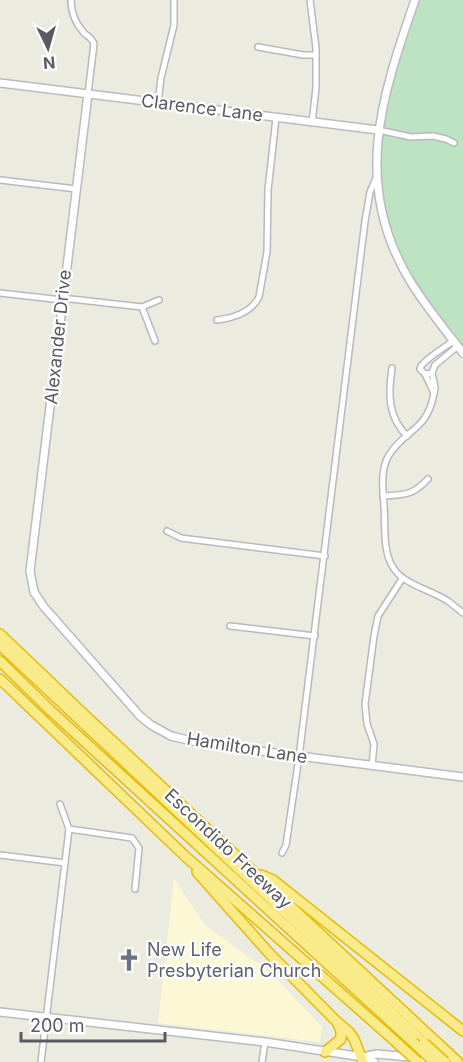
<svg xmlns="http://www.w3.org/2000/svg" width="463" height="1062" viewBox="0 0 463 1062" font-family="Inter,sans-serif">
<rect width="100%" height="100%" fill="#ecebe0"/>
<polygon fill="#fcf8d5" points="174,878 205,925 272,974 322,1027 320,1042 158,1023"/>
<polygon fill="#bde3c2" points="415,0 463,0 463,353 404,271 380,204 378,130"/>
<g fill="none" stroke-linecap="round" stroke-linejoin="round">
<g stroke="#b8b9bf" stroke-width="8">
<g id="street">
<path d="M71 0C71 12 76 24 84 33 89 37 92 38 94 44L88 94"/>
<polyline points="310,0 316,48 316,88 312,123"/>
<polyline points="258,47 303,55 316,55"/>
<polyline points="158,103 161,78 174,25 174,0"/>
<polyline points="378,130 411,137 433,136 446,139 454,143"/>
<polyline points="0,180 76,189"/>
<polyline points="0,293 62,300"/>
<polyline points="62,298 142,307 159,300"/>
<polyline points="142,307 155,341"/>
<path d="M217 320C234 318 251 313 259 297L267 252 268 190 276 118"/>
<path d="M453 341C444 348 428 357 421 366L420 369 425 374 432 373 435 365 458 346"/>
<path d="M392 368C388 395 388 417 407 436"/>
<polyline points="425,374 434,393 435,387 432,373"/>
<path d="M434 393C427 432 406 428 389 455 380 470 383 489 384 505 385 519 384 533 386 547 391 585 421 584 448 601 453 605 458 609 463 613"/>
<path d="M383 496C405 495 413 495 428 479"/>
<polyline points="167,531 181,538 325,556"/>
<polyline points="230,626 315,636"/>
<polyline points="372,766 374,744 367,724 365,704 374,636 378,616 402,579"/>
<polyline points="69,829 132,838 139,848 135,889"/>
<polyline points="282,853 286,845 299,757 365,221 370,192 376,178"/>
<polyline points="0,855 65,863"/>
<polyline points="41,1062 69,829 60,804"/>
<polyline points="262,1062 265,1042"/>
</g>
</g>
<g stroke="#b9bbc2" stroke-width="10">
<g id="secondary">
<path d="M415 0C381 98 351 187 412 284 427 308 446 331 463 353"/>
<polyline points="0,83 378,130"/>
<polyline points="88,94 30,571 34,592 44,607 140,716 151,725 171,736 205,744 463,777"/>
<polyline points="0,1012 265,1042 363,1057 374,1062"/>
<polyline points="363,1057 377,1054 431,1059"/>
</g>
</g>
<g stroke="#e4bc08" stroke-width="12">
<g id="highway">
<polyline points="0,634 89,719 458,1062"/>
<polyline points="0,645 424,1043"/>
<polyline points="0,661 50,710 413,1042"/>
<polyline points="0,679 185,856 386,1033"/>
<polyline points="197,872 269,953 335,1020 349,1032 354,1039 363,1062"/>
<polyline points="261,875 273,880 463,1031"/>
<polyline points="325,1052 341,1039 341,1031 338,1024"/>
</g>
</g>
<use href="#street" stroke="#fff" stroke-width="5"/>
<use href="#secondary" stroke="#fff" stroke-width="7"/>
<use href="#highway" stroke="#f9eb8a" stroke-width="9"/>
<g stroke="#e4bc08" stroke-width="12" stroke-linecap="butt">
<g id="highway-bridge">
<polyline points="386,1033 418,1062"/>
<polyline points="413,1042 434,1062"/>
<polyline points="424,1043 445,1062"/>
</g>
</g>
<use href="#highway-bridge" stroke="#f9eb8a" stroke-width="9"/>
</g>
<defs>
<g id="church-bare" transform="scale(1.8)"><path d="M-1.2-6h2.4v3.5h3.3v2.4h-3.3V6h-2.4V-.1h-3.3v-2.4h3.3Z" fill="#6b7280" stroke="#fff" stroke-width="2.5" paint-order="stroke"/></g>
</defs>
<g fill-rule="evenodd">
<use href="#church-bare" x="129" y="960"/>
</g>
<g text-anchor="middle" stroke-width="4.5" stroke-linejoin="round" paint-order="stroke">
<g font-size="18" fill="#595b61" stroke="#fff">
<text transform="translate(202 108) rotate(7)" y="6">Clarence Lane</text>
<text transform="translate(58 337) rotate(-84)" y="6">Alexander Drive</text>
<text transform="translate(247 748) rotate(9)" y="6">Hamilton Lane</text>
<text transform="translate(228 849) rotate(43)" y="6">Escondido Freeway</text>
</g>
<g font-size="18" fill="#5b616d" stroke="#fff" text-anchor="start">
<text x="147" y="956">New Life<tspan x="147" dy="21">Presbyterian Church</tspan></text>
</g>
</g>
<g transform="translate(48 48) rotate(175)" stroke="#ffffff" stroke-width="4.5" paint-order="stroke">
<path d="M0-4.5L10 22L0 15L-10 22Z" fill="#595b61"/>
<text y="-9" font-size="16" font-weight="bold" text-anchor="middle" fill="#595b61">N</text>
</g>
<path d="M21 1032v9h144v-9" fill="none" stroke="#595b61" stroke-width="3"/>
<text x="30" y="1032" font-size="18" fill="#595b61" stroke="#ffffff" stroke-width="4.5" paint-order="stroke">200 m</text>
</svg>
